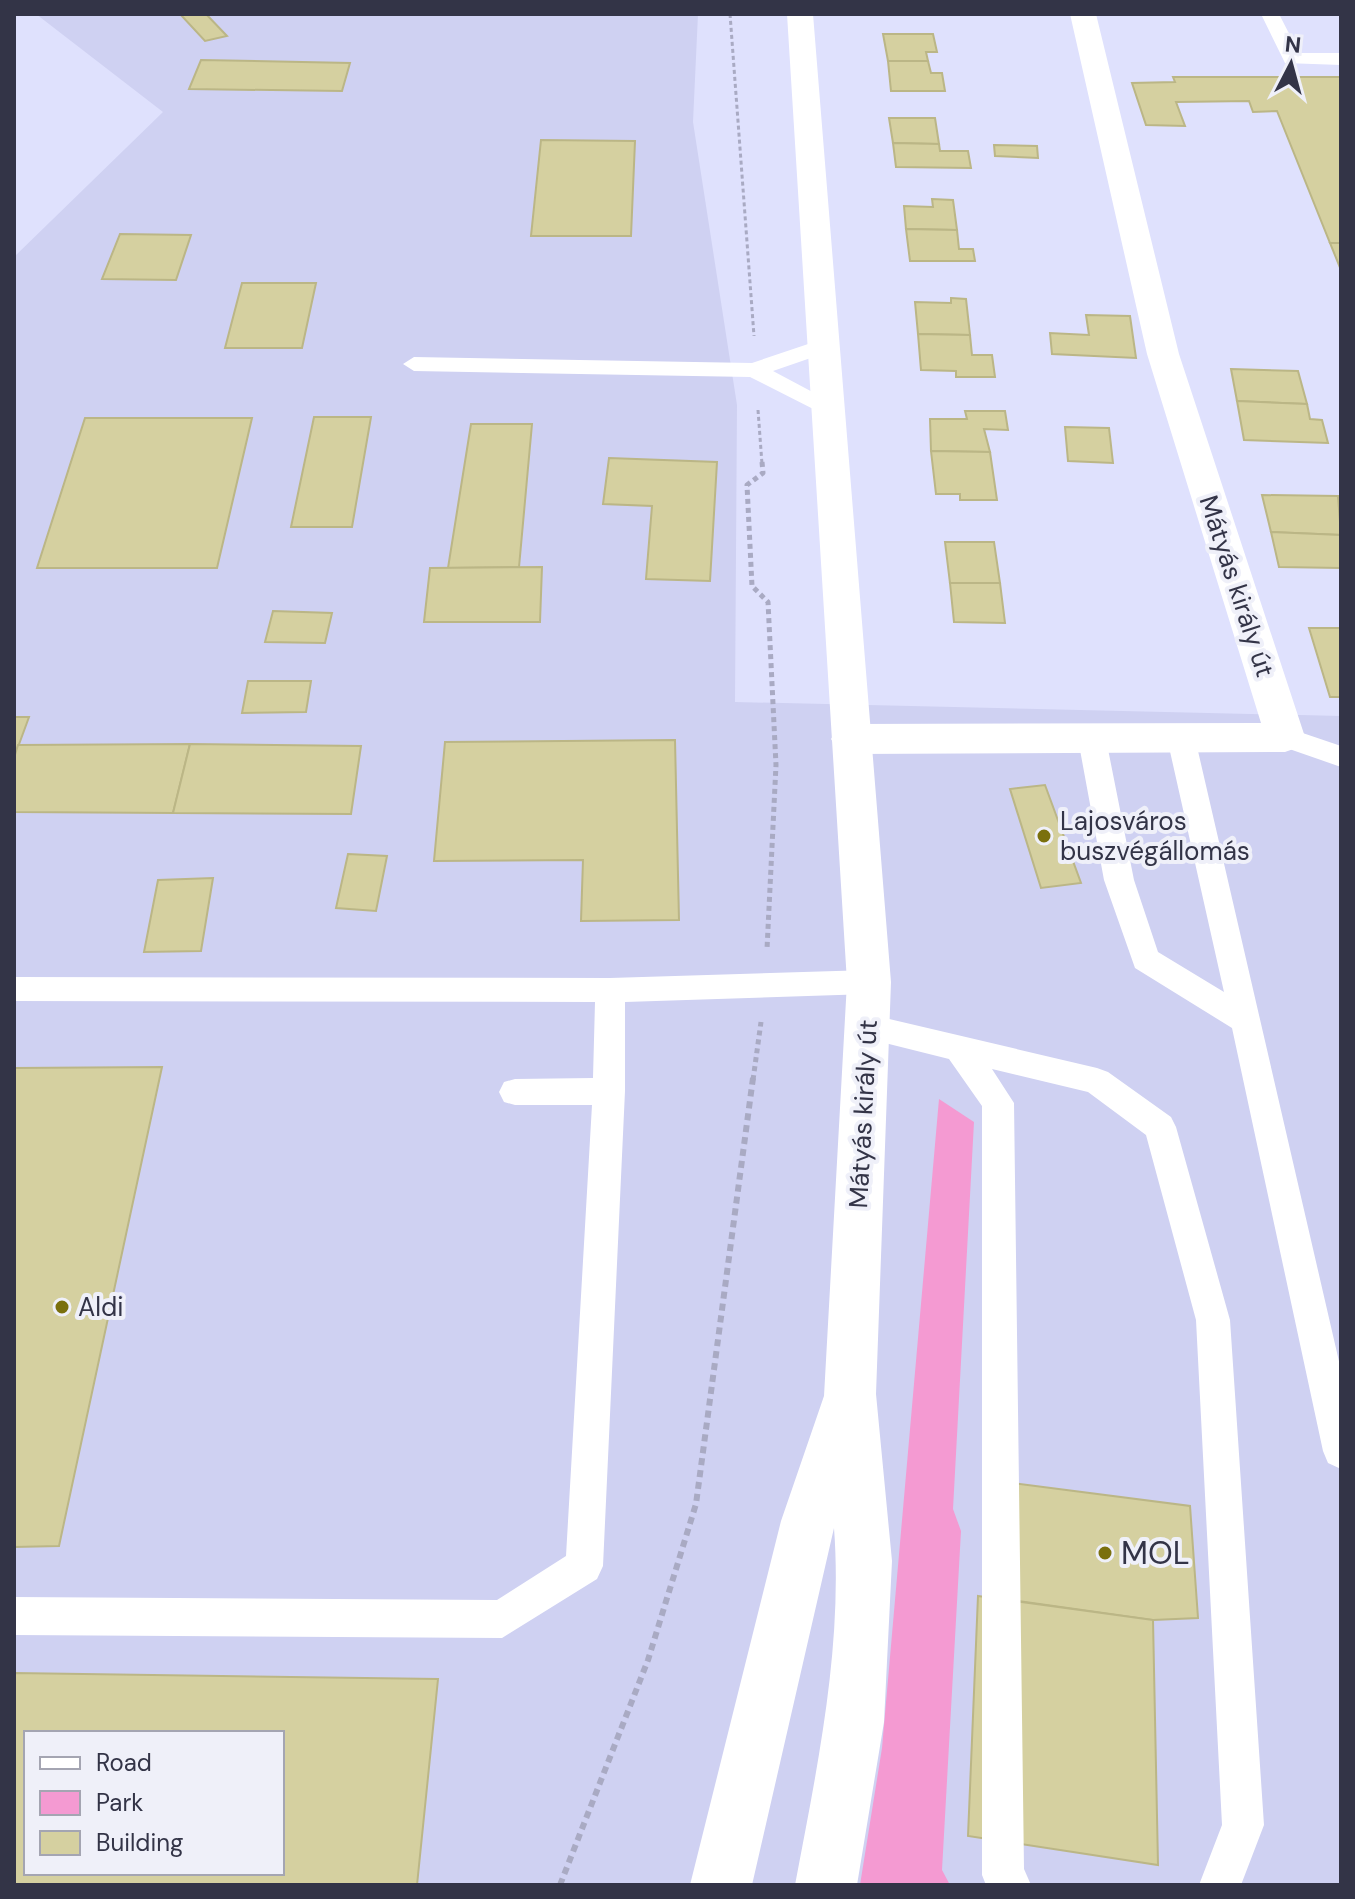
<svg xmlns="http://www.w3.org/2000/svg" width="1355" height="1899" viewBox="0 0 1355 1899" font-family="'DM Sans',sans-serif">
<rect width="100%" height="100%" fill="#dfe1fd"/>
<path fill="#cfd1f2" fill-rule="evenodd" d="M36 14H698L693 122 737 405 735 702 1341 716V1885H14V257L163 112ZM26 1733H282V1873H26Z"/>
<polygon fill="#f49ad2" points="939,1099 974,1122 953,1509 961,1531 942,1870 950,1885 860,1885 882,1748"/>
<g fill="#d5d0a0" stroke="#bbb686" stroke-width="2" fill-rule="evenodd">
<polygon points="180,14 206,14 227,36 205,41"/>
<polygon points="883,34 933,34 937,52 926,52 928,61 888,61"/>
<polygon points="201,60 350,63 342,91 189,89"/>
<polygon points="888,61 928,61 931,73 942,73 945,91 891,91"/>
<polygon points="1173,77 1341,77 1341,243 1330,243 1277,111 1253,112 1249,101 1176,102 1185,126 1146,125 1132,83 1175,82"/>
<polygon points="889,118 935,118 939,144 893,143"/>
<polygon points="541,140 635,141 631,236 531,236"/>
<polygon points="893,143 939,144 940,151 968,151 971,168 896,167"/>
<polygon points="994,145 1037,146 1038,158 995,156"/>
<polygon points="932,199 953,200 957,230 906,229 904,206 933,207"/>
<polygon points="906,229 957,230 959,249 973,249 975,261 910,261"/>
<polygon points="120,234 191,235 176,280 102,279"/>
<polygon points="1330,243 1341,243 1341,270"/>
<polygon points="242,283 316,283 302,348 225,348"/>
<polygon points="951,298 966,299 970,335 918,334 915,302 951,303"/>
<polygon points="1086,315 1130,316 1136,358 1052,354 1050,333 1089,335"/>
<polygon points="918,334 970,335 972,355 992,355 995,377 956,377 956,371 921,370"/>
<polygon points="1231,369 1298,371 1307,404 1237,401"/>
<polygon points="1237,401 1307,404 1310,419 1322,420 1328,443 1244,440"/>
<polygon points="965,411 1005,411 1008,430 984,429 990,452 931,451 930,419 967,419"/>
<polygon points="314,417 371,417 352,527 291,527"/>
<polygon points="85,418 252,418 217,568 37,568"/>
<polygon points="471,424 532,424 519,567 448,568"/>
<polygon points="1065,427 1109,428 1113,463 1068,461"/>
<polygon points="931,451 990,452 997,500 960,500 960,494 936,494"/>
<polygon points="609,458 717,462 710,581 646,579 652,506 603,504"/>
<polygon points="1262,495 1338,496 1341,535 1271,532"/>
<polygon points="1271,532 1341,535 1341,568 1279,567"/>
<polygon points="945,542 994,542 1000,583 950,583"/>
<polygon points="542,567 540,622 424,622 430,568"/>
<polygon points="950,583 1000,583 1005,623 954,622"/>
<polygon points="273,611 332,613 325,643 265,642"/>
<polygon points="1309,628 1341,628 1341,697 1330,697"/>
<polygon points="248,681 311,681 306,712 242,713"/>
<polygon points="14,717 29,717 14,758"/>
<polygon points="675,740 679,920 581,921 583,860 434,861 445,742"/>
<polygon points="190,744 173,813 14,812 14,758 18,745"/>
<polygon points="190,744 361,746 351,814 173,813"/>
<polygon points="1045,785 1081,883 1041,888 1010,789"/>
<polygon points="348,854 387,856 376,911 336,908"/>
<polygon points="213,878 201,951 144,952 158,880"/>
<polygon points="162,1067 59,1546 14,1547 14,1068"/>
<polygon points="1013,1483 1190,1506 1198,1618 1153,1620 1018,1601"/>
<polygon points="978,1596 1153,1620 1158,1865 968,1836"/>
<path d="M14 1673 438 1679 417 1885H14ZM26 1733H282V1873H26Z"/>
</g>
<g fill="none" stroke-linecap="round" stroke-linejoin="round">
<g stroke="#a9aac3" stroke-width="3" stroke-dasharray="4 3" stroke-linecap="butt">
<polyline points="730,14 754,336"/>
<polyline points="758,410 762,464"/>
</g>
<g stroke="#a9aac3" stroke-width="5" stroke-dasharray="5 4" stroke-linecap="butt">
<polyline points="762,462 763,473 747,485 752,586 768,602 776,765 767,949"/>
<polyline points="753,1080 761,1022"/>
</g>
<polyline stroke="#a9aac3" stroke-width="6" stroke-dasharray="7 5" stroke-linecap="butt" points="560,1885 648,1660 696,1504 753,1078"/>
<g fill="#fff" fill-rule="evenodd">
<polygon points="1261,14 1279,14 1299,53 1341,53 1341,65 1285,63"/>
<polygon points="823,339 834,346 831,351 773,371 835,404 839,409 835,414 827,416 750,377 414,371 403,364 414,357 752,363"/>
<polygon points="1285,727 1341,746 1341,767 1275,744 1271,737 1275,730"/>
<polygon points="1181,728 1191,731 1195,738 1341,1370 1341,1469 1328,1463 1323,1451 1232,1028 1135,968 1104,880 1078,739 1082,732 1092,729 1102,732 1106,739 1134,880 1158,952 1224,992 1167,738 1171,731"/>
<polygon points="869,970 880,973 884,982 880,991 869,994 625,1002 625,1091 603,1566 597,1579 502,1638 14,1635 14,1597 497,1600 566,1556 592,1105 515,1105 504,1102 499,1092 504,1082 515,1079 593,1078 595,1002 14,1001 14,977 610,978"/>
<polygon points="868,1014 1097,1068 1108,1072 1171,1117 1176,1127 1230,1320 1264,1825 1241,1885 1199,1885 1222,1825 1196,1320 1146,1135 1088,1092 992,1069 1014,1103 1024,1869 1031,1885 986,1885 982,1875 982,1106 949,1059 857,1036 853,1027 857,1018"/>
</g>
<polygon fill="#fff" fill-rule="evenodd" points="1070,14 1096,14 1179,354 1305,737 1299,747 1285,752 851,754 837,749 831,739 837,729 851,724 1261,723 1147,354"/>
<path fill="#fff" fill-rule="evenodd" d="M787 14H813L891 982 876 1394 892 1561 884 1722 857 1885H795C817 1768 843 1648 834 1528L752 1885H690L781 1521 824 1396 847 982Z"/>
</g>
<g fill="#7a700e" stroke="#eff0f9" stroke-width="3">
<circle cx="1044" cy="836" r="8"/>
<circle cx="62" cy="1307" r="8"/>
<circle cx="1105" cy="1553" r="8"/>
</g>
<g text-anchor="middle" stroke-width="8" stroke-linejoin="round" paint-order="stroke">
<g font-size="26" fill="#333447" stroke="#eff0f9">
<text transform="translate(1237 586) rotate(72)" y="9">Mátyás király út</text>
<text transform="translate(863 1114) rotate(-87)" y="9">Mátyás király út</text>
</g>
<g font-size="26" fill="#333447" stroke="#eff0f9" text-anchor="start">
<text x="1060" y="830">Lajosváros<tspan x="1060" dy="30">buszvégállomás</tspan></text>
<text x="78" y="1316">Aldi</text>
</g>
<g font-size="32" fill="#333447" stroke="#eff0f9" text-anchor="start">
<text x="1121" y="1564">MOL</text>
</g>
</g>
<rect width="1355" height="1899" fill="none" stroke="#333447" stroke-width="32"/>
<rect x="24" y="1731" width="260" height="144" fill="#eff0f9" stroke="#a4a5b2" stroke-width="2"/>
<rect x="40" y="1757" width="40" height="12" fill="#ffffff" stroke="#a4a5b2" stroke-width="2"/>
<text x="96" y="1771" font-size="24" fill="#333447">Road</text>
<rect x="40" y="1791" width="40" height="24" fill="#f49ad2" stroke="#a4a5b2" stroke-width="2"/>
<text x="96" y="1811" font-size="24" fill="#333447">Park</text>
<rect x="40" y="1831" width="40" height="24" fill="#d5d0a0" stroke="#a4a5b2" stroke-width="2"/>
<text x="96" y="1851" font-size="24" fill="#333447">Building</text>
<g transform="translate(1291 64) rotate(6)" stroke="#eff0f9" stroke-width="6" paint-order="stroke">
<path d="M0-6L14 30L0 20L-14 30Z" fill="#333447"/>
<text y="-12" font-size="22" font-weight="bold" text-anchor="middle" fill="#333447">N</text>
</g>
</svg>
